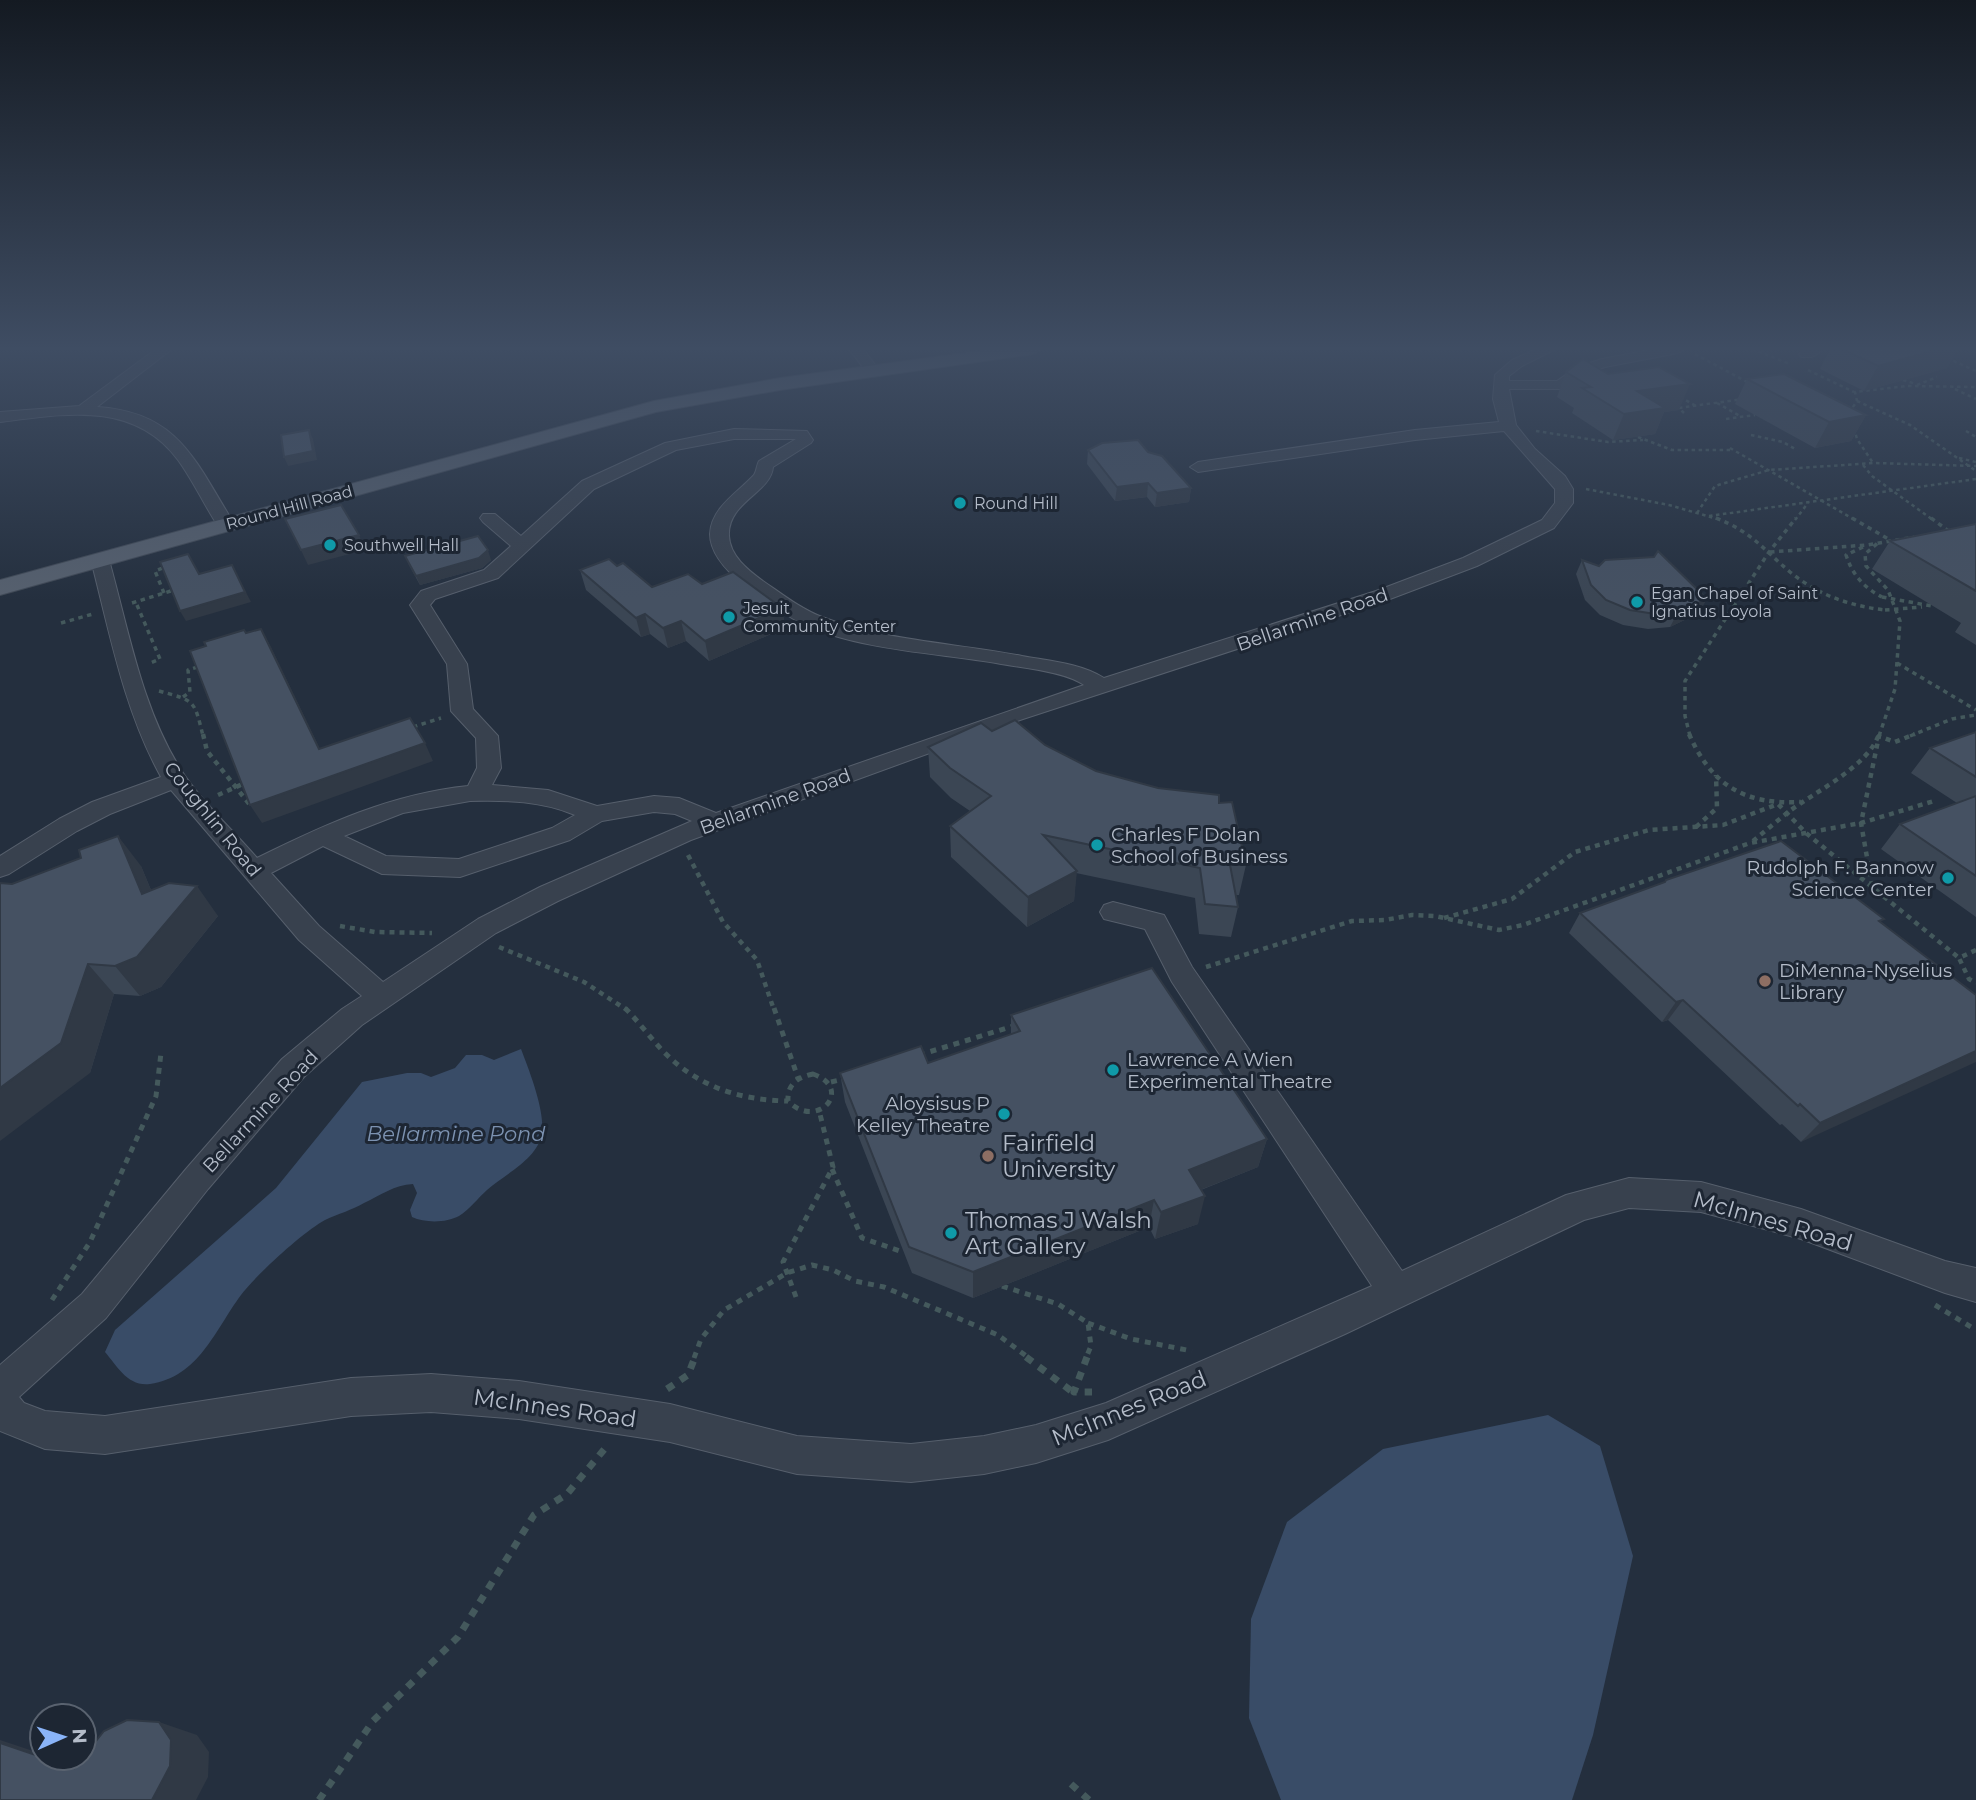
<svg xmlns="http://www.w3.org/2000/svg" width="1976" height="1800" viewBox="0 0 1976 1800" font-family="Montserrat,sans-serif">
<rect width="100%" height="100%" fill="#242f3e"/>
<g fill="#394c67">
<path d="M521 1049C529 1070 545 1110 542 1133 538 1159 505 1174 487 1190 478 1198 469 1210 459 1216 446 1223 425 1223 412 1217L410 1210 417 1193 413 1184C394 1185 381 1195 364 1203 352 1210 338 1214 325 1220 303 1232 256 1275 241 1295 215 1330 199 1377 150 1384 128 1387 117 1366 105 1352L115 1330 276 1188 362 1082 407 1073H421L431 1077 455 1068 466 1055H482L494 1060Z"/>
<polygon points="1548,1415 1600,1446 1633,1556 1593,1735 1572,1800 1281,1800 1249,1718 1251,1619 1287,1522 1383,1449"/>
</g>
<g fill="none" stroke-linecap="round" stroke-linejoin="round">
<g stroke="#565f6c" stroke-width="2">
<g id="minor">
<path d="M156 349H172L97 407C180 412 196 463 235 525L232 529H220C205 507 194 482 178 460 134 400 64 414 0 422V412L79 406Z"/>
<polygon points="849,349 863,349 880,371 878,374 868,374"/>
<path d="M1537 349H1556L1522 366 1509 376V381H1557L1577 367 1602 359 1654 349H1685L1678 353 1605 367 1587 373 1561 389H1509L1516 425 1535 449 1565 476 1573 489V503L1554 528 1477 566 1390 599 1023 719 691 840 558 901 496 933 362 1025 304 1077 208 1189 106 1318 19 1397 24 1403 45 1411 105 1416 351 1378 431 1374 519 1381 670 1404 797 1436 911 1444 984 1436 1036 1425 1106 1403 1372 1286 1172 982 1145 929 1104 919 1100 912 1104 905 1113 902 1164 915 1192 967 1402 1271 1566 1195 1629 1178 1701 1182 1801 1209 1945 1261 1976 1268V1302L1945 1293 1801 1239 1701 1212 1629 1208 1584 1220 1345 1334 1108 1440 1036 1463 984 1474 911 1482 797 1474 670 1442 519 1419 431 1412 351 1416 105 1454 45 1449 0 1431V1365L82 1294 186 1169 282 1059 342 1009 362 996 299 940 171 790 110 814 77 831 9 874 0 877V856L59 819 92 802 161 777C124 710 110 634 91 560L93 556 100 554 109 560C129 631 142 710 183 773 202 802 234 831 257 858 326 824 391 794 468 786L477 768 476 738 451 711 447 664 410 605 421 591 484 570 511 546 483 522 480 518 483 514H495L521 536 582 481 665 443 734 429 807 431 813 440 811 443 773 467C771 493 727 502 729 536 730 556 748 570 763 581 782 594 801 609 822 617 885 641 956 643 1022 656 1049 661 1080 663 1104 678L1376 591 1463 558 1542 520 1555 503V489L1504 431 1415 440 1198 472 1190 467 1198 462 1415 430 1499 422 1493 399 1495 375 1512 360ZM734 439H796L759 461C756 466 757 472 753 476 737 493 711 508 710 534 710 555 730 574 745 586 764 599 782 614 803 624 859 650 936 653 996 663 1021 668 1064 671 1084 685L716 813 679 798 654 796 597 806 548 790 492 785 501 768 498 736 473 709 467 664 430 605 435 599 498 578 594 489 676 450ZM470 801C506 800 542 801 575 815L552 828 459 859 386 856 344 836 403 813ZM654 812 675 814 692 821 540 887 478 919 383 982 319 926 271 873 323 846 382 874 460 877 570 840 602 821Z"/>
<polygon points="1805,349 1819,349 1819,353 1812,357 1801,357 1799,354"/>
</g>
</g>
<g stroke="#414a57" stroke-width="2">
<polygon id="major" points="994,349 1043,349 1034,354 780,390 656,412 0,595 0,580 654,401 780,378"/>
</g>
<g stroke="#44595c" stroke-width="2.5" stroke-dasharray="3.5 3.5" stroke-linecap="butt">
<polyline points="1752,349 1790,364"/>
<polyline points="1695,354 1749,383"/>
<polyline points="1947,358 1976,371"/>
<polyline points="1808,370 1854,392"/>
<polyline points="1903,380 1916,384"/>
<polyline points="1917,385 1937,377"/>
<polyline points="1955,389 1976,399"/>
<polyline points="1680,397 1696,406"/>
<polyline points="1857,401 1910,425 1976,471"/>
<polyline points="1717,403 1740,416"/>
<polyline points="1684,413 1679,408 1743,399"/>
<polyline points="1849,413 1857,401 1855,392 1907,386 1976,387"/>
<polyline points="1726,419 1755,415"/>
<polyline points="1854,428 1857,439 1873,463"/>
<polyline points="1536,431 1608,442 1643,440"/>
<polyline points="1966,431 1976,437"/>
<polyline points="1751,435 1783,442 1795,449"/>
<polyline points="1638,437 1672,450 1733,450"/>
<polyline points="1730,448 1855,520"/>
<polyline points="1959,458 1976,462"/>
<polyline points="1863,465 1872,476 1933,520"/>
<polyline points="1586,489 1669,505 1721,520"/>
<polyline points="1697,513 1715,486 1769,470 1874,463 1976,466"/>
<polyline points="1709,516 1976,479"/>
<polyline points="1795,520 1808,503"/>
</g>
<g stroke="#44595c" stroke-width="3.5" stroke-dasharray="4.5 4.5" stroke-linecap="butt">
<path d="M1716 518C1752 532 1763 549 1790 572 1818 595 1850 606 1885 610"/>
<polyline points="1852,518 1890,540"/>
<polyline points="1931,518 1950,532"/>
<path d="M1863 547 1846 555C1852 574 1864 588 1882 597"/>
<polyline points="1770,552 1867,545 1914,537"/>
<polyline points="164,593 155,571 168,566"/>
<polyline points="132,603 177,589"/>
<polyline points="137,605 160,659 148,664"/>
<polyline points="61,623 93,614"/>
<polyline points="1897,663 1976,710"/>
<path d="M159 691C195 701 194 699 203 736"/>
<polyline points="183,697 190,692 188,670 201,666"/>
<polyline points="413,727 441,718"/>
<polyline points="1690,736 1685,716 1685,681 1769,552 1796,518"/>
<polyline points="1879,736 1895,689 1900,621 1888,590 1866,566 1865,554 1879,542"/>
<polyline points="1910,736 1952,719 1976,715"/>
</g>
<g stroke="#44595c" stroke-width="4.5" stroke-dasharray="5 5" stroke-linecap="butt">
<polyline points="203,734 207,751 250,805"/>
<path d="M1689 734C1712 786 1745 805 1801 802"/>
<polyline points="218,795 245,783"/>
<polyline points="1696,827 1717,808 1716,775"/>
<path d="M1753 841C1764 832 1776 822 1787 813 1814 792 1868 767 1879 734"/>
<polyline points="688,855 723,922 757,960 774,1010"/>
<polyline points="1872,886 1861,823 1879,736 1895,742 1915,734"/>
<polyline points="1444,918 1512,899 1575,852 1649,830 1723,825 1778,804 1806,833 1959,958"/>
<polyline points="340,926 375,932 432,933"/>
<polyline points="499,947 584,982 627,1010"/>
<polyline points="1976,950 1959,958 1969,979 1976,983"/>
<polyline points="1206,967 1352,921 1385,920 1412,915 1435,916 1499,930 1523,925 1750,843 1861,823 1934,801"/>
</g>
<g stroke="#44595c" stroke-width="5" stroke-dasharray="6 6" stroke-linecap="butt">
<path d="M625 1008C638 1021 649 1036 661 1049 696 1086 738 1100 788 1101"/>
<polyline points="774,1008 798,1078"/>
<polyline points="919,1055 1014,1026"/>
<path d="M813 1074C855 1089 817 1131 788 1101 787 1084 798 1077 813 1074Z"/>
<polyline points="831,1082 844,1079"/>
<polyline points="832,1169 862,1238 903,1252"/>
<polyline points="1002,1286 1058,1304 1088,1323 1091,1346 1086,1358"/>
<polyline points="796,1297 783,1262 833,1167 819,1110"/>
<polyline points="52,1300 90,1242 156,1096 161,1053"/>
<polyline points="1935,1305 1976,1330"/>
<polyline points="1088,1323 1131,1339 1192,1351"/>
<polyline points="694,1358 701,1339 724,1310 787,1273 812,1265 833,1270 855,1281 884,1287 998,1335 1029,1358"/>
</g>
<g stroke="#44595c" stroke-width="7" stroke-dasharray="8 8" stroke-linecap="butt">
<polyline points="1026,1357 1074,1393"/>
<polyline points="1087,1357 1074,1392 1092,1392"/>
<polyline points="667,1389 688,1375 695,1357"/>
<polyline points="1071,1784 1089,1800"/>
<polyline points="319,1800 373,1721 458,1637 534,1515 567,1494 607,1446"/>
</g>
<use href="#minor" fill="#38414e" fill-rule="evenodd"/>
<use href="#major" fill="#56606e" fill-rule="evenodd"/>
<g stroke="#44595c" stroke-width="3.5" stroke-dasharray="4.5 4.5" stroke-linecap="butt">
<polyline points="1882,597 1932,606"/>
<polyline points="1885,610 1922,607"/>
</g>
</g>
<g fill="#3b4654">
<polygon points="1830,349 1957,349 1947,368 1864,391 1820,369"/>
<polygon points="1566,372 1608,374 1679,410 1664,412 1655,434 1613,440 1572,413 1574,408 1557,397"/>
<polygon points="1747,379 1866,415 1851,441 1815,448 1735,404"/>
<polygon points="1088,450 1148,452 1191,488 1189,502 1155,507 1147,497 1115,501 1087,464"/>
<polygon points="1976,524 1976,645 1955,632 1961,623 1872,569 1890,541"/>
<polygon points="405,556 491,560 482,568 420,585 409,565"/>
<polygon points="1582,560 1599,566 1699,613 1670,627 1648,629 1623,625 1600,615 1585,600 1576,574"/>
<polygon points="617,566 652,587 702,584 782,608 785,628 709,661 686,641 668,648 650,634 641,637 586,590 580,570"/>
<polygon points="992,731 1045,745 1096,771 1158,788 1219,803 1246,865 1239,895 1236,895 1238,907 1231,937 1199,934 1195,898 1076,873 1074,901 1027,927 951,857 950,826 970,811 951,798 930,777 928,747"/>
<polygon points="1976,732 1976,917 1881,849 1900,824 1957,803 1911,773 1930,748"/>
<polygon points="141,866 151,890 218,916 161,987 140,996 114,994 90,1073 12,884"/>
<polygon points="1666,880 1881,923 1976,995 1801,1142 1782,1124 1780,1125 1668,1020 1662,1022 1569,933 1580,913 1664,883"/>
<polygon points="1011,1015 1267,1139 1258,1167 1201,1190 1198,1224 1155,1239 1149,1227 973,1298 912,1273 845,1102 840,1073 928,1063 1011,1035"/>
</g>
<g fill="#303945">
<polygon points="1882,349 1957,349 1947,368 1864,391 1878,366"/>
<polygon points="1690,384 1679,410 1664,412 1655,434 1613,440 1624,414 1637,391"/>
<polygon points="1866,415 1851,441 1815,448 1829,422"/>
<polygon points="309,430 313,439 317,460 288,466 284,457"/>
<polygon points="1148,483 1147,497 1115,501 1117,487"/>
<polygon points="1191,488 1189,502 1155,507 1157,493"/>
<polygon points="359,535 365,550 308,565 301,550"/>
<polygon points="488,550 491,560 482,568 420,585 416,576"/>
<polygon points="232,565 251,602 186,621 180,611"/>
<polygon points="1707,599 1699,613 1670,627 1678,612"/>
<polygon points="782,608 785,628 709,661 705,641"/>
<polygon points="645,614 650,634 641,637 636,618"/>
<polygon points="681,621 686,641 668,648 663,628"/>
<polygon points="261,629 271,647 329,768 319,749"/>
<polygon points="425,743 433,761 262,823 250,805"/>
<polygon points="118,836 141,866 165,924 197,886 218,916 161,987 140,996 115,966 142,894"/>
<polygon points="1077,871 1074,901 1027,927 1028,897"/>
<polygon points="88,964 114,994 90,1073 0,1141 0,1088"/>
<polygon points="1683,1000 1668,1020 1662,1022 1676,1002"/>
<polygon points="1976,1051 1976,1062 1801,1142 1820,1123"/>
<polygon points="1267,1139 1258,1167 1182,1197 1189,1170"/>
<polygon points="1205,1196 1198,1224 1155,1239 1161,1212"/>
<polygon points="1154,1200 1149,1227 973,1298 973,1272"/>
<polygon points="159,1722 197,1735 209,1752 208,1777 196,1800 152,1800"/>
<polygon points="0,1740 42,1754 42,1757 0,1743"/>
<polygon points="44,1758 55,1758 117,1779 74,1768"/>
</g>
<g fill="#455162" stroke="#303945" stroke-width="2">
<polygon points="1842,349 1939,349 1878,366"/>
<polygon points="1583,359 1608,374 1659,367 1690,384 1637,391 1665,408 1624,414 1582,388 1591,387 1566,372"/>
<polygon points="1784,374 1866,415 1829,422 1747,379"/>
<polygon points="309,430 313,451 284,457 281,435"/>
<polygon points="1138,440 1148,452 1162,456 1191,488 1157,493 1148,483 1117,487 1088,450 1102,443"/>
<polygon points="341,505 359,535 301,550 285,519"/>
<polygon points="1976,524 1976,591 1890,541"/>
<polygon points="478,536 488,550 479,558 416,576 405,556"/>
<polygon points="1658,551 1707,599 1678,612 1655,614 1630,610 1606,600 1591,585 1582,560 1599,566 1605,560 1654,557"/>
<polygon points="188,554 199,574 232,565 245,592 180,611 160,562"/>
<polygon points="609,559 617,566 623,563 652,587 688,574 702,584 733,572 782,608 705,641 681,621 663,628 645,614 636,618 580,570"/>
<polygon points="261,629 319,749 410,718 425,743 250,805 190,651 206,646 204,642 244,630 246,633"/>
<polygon points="1015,720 1045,745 1096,771 1158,788 1219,795 1219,803 1232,802 1246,865 1230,865 1238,907 1205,904 1200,868 1043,835 1077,871 1028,897 950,826 991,796 950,768 928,747 981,723 992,731"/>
<polygon points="1976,732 1976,777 1930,748"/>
<polygon points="1976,796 1976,876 1900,824"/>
<polygon points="118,836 142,894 169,883 197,886 137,957 115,966 88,964 61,1043 0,1088 0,883 12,884 81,858 79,850"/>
<polygon points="1781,841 1884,919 1879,921 1976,995 1976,1051 1820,1123 1800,1104 1798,1106 1683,1000 1676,1002 1580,913 1665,882 1666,880"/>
<polygon points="1152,968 1267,1139 1189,1170 1205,1196 1161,1212 1154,1200 973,1272 909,1247 840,1073 921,1046 928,1063 1020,1031 1011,1015"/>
<polygon points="127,1720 159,1722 171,1740 170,1766 152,1800 0,1800 0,1743 74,1768 83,1758 84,1758 84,1756 104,1731"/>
</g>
<linearGradient id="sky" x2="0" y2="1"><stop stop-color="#141a22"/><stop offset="0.58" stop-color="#3f4d63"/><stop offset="1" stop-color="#3f4d63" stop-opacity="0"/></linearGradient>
<rect width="1976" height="601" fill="url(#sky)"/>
<g fill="#0f9aa8" stroke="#1d2633" stroke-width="2.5">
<circle cx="960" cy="503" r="7"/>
<circle cx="330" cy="545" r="7"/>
<circle cx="1637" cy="602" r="7"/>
<circle cx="729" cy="617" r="7"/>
<circle cx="1097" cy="845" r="7"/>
<circle cx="1948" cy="878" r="7"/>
<circle cx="1113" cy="1070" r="7"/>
<circle cx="1004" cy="1114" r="7"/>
<circle cx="951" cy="1233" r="7"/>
</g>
<g fill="#8d6e63" stroke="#1d2633" stroke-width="2.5">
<circle cx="1765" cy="981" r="7"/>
<circle cx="988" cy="1156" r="7"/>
</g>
<g text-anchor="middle" stroke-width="6" stroke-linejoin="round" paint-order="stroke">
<g font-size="16" fill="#b4bcc9" stroke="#1d2633" text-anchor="start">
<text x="974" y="509">Round Hill</text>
<text x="344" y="551">Southwell Hall</text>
<text x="1651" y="599">Egan Chapel of Saint<tspan x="1651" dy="18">Ignatius Loyola</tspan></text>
<text x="743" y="614">Jesuit<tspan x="743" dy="18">Community Center</tspan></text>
</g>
<g font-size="16" fill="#b4bcc9" stroke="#1d2633">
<text transform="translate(289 507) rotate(-15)" y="6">Round Hill Road</text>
</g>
<g font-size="19" fill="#b4bcc9" stroke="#1d2633">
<text transform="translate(1312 619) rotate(-19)" y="7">Bellarmine Road</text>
<text transform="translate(775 801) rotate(-20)" y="7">Bellarmine Road</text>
<text transform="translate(213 819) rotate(51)" y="7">Coughlin Road</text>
<text transform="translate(260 1111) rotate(-47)" y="7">Bellarmine Road</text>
</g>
<g font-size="19" fill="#b4bcc9" stroke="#1d2633" text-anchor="start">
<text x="1111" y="841">Charles F Dolan<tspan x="1111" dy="22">School of Business</tspan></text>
<text x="1934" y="874" text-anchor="end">Rudolph F. Bannow<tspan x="1934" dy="22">Science Center</tspan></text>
<text x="1779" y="977">DiMenna-Nyselius<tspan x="1779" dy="22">Library</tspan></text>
<text x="1127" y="1066">Lawrence A Wien<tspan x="1127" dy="22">Experimental Theatre</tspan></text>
<text x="990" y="1110" text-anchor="end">Aloysisus P<tspan x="990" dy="22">Kelley Theatre</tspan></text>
</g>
<g font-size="21" font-style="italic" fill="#7c92b1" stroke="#1d2633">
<text x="456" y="1141">Bellarmine Pond</text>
</g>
<g font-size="23" fill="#b4bcc9" stroke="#1d2633" text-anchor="start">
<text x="1002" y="1151">Fairfield<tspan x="1002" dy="26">University</tspan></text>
<text x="965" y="1228">Thomas J Walsh<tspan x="965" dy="26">Art Gallery</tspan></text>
</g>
<g font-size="23" fill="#b4bcc9" stroke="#1d2633">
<text transform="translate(1773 1221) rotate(16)" y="8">McInnes Road</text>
<text transform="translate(555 1408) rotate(8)" y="8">McInnes Road</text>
<text transform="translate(1129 1408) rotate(-22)" y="8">McInnes Road</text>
</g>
</g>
<g transform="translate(63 1737) rotate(87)"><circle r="33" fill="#1d2633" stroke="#59626f" stroke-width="2"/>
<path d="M0-5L12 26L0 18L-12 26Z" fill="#8ab4f8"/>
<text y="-10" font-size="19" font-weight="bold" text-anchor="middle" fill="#b4bcc9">N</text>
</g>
</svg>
